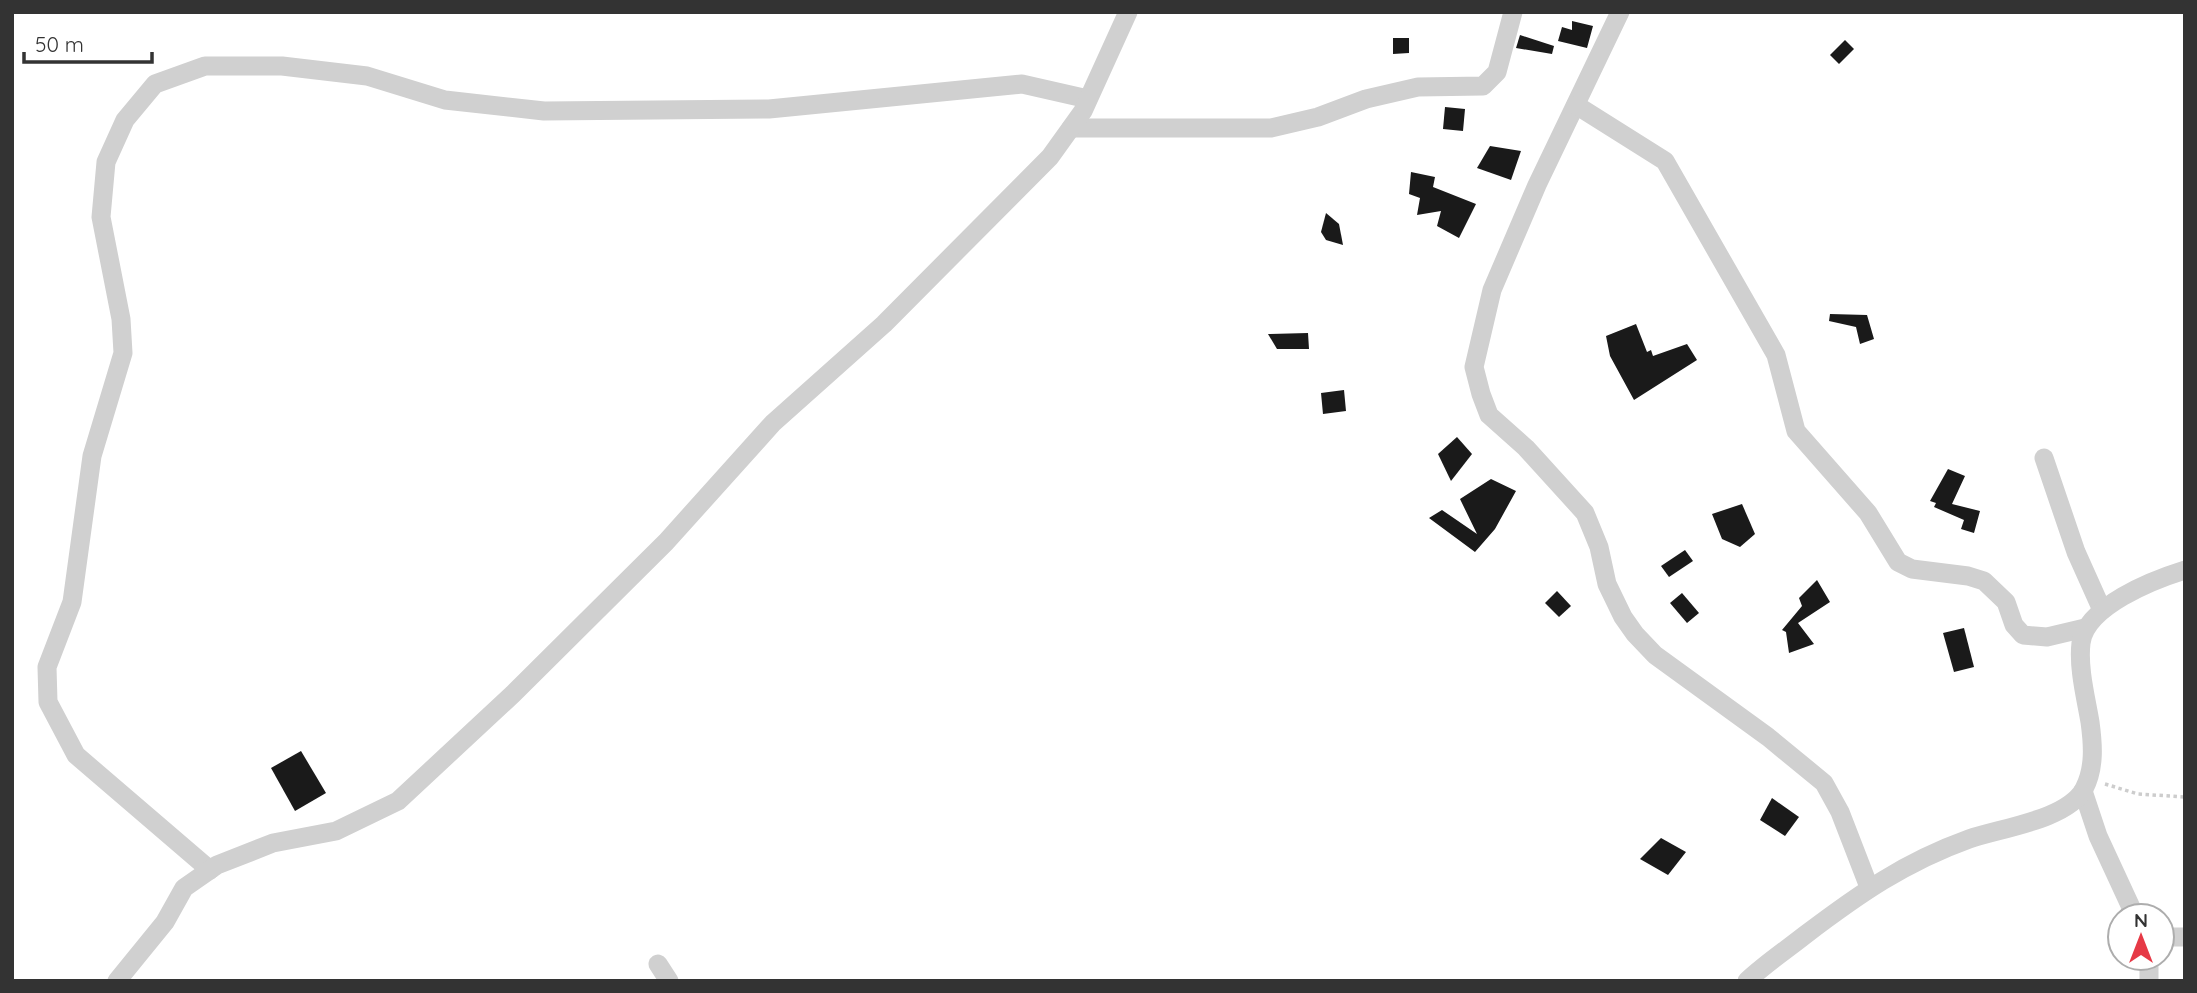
<svg xmlns="http://www.w3.org/2000/svg" width="2197" height="993" viewBox="0 0 2197 993" font-family="Quicksand,sans-serif">
<rect width="100%" height="100%" fill="#fff"/>
<g fill="#1a1a1a">
<polygon points="1572,21 1593,26 1587,48 1558,41 1562,27 1572,30"/>
<polygon points="1520,35 1554,46 1552,54 1516,48"/>
<polygon points="1393,38 1409,38 1409,53 1393,54"/>
<polygon points="1845,40 1854,49 1839,64 1830,55"/>
<polygon points="1445,107 1465,109 1463,131 1443,129"/>
<polygon points="1490,146 1521,151 1511,180 1477,168"/>
<polygon points="1411,172 1435,177 1433,187 1476,204 1459,238 1437,226 1441,211 1417,215 1420,198 1409,194"/>
<polygon points="1326,213 1339,224 1343,245 1326,240 1321,232"/>
<polygon points="1830,314 1867,315 1874,339 1860,344 1856,327 1829,321"/>
<polygon points="1636,324 1647,352 1651,350 1653,356 1687,344 1697,360 1634,400 1610,356 1606,336"/>
<polygon points="1308,333 1309,349 1277,349 1268,334"/>
<polygon points="1344,390 1346,411 1323,414 1321,393"/>
<polygon points="1457,437 1472,454 1451,481 1438,454"/>
<polygon points="1948,469 1965,476 1952,504 1980,511 1974,533 1961,529 1964,520 1934,507 1936,503 1930,501"/>
<polygon points="1491,479 1516,491 1495,529 1475,552 1429,518 1442,510 1477,534 1460,499"/>
<polygon points="1742,504 1755,534 1740,547 1722,539 1712,514"/>
<polygon points="1685,550 1693,561 1669,577 1661,566"/>
<polygon points="1817,580 1830,602 1798,623 1814,644 1789,653 1786,632 1782,630 1802,606 1799,598"/>
<polygon points="1557,591 1571,606 1559,617 1545,603"/>
<polygon points="1682,593 1699,613 1687,623 1670,603"/>
<polygon points="1964,628 1974,667 1954,672 1943,633"/>
<polygon points="301,751 326,793 295,811 271,768"/>
<polygon points="1772,798 1799,817 1785,836 1760,820"/>
<polygon points="1661,838 1686,852 1668,875 1640,859"/>
</g>
<g fill="none" stroke-linecap="round" stroke-linejoin="round">
<polyline stroke="#cdcdcd" stroke-width="3.5" stroke-dasharray="3.5 3.5" stroke-linecap="butt" points="2105,784 2138,794 2185,797"/>
<g stroke="#d0d0d0" stroke-width="19">
<polyline points="1620,12 1537,185 1492,290 1474,367 1481,394 1489,415 1526,448 1585,513 1599,547 1607,584 1623,617 1635,634 1655,655 1768,737 1824,783 1840,812 1869,887"/>
<polyline points="1576,105 1665,161 1776,355 1796,431 1868,513 1898,562 1912,569 1968,576 1984,581 2006,602 2014,625 2023,635 2047,637 2085,628"/>
<polyline points="1071,128 1271,128 1318,117 1366,99 1418,87 1483,86 1497,72 1513,12"/>
<polyline points="2044,458 2076,552 2102,610"/>
<polyline points="2083,791 2098,836 2135,916"/>
<polyline points="210,870 76,755 48,702 47,667 72,602 92,456 123,353 121,319 101,217 106,162 125,120 155,84 205,66 282,66 367,76 445,100 544,111 769,109 1022,84 1088,99"/>
<polyline points="2162,937 2185,937"/>
<polyline points="658,964 669,981"/>
<polyline points="117,981 165,922 184,888 217,865 273,843 336,831 398,801 513,694 666,542 773,423 884,324 1050,157 1083,111 1128,12"/>
<path d="M1747 981C1765 964 1786 950 1805 935 1859 894 1905 862 1969 839 2000 828 2067 820 2084 789 2095 768 2093 744 2090 722 2086 698 2078 668 2081 643 2086 606 2153 580 2185 570"/>
<polyline points="2149,981 2149,958"/>
</g>
</g>
<rect width="2197" height="993" fill="none" stroke="#333333" stroke-width="28"/>
<g transform="translate(2141 937)"><circle r="33" fill="#ffffff" stroke="#adadad" stroke-width="2"/>
<path d="M0-5L12 26L0 18L-12 26Z" fill="#e63946"/>
<text y="-10" font-size="19" font-weight="bold" text-anchor="middle" fill="#333333">N</text>
</g>
<path d="M24 52v10h128v-10" fill="none" stroke="#333333" stroke-width="3.5"/>
<text x="35" y="52" font-size="21" fill="#333333" stroke="#ffffff" stroke-width="5" paint-order="stroke">50 m</text>
</svg>
